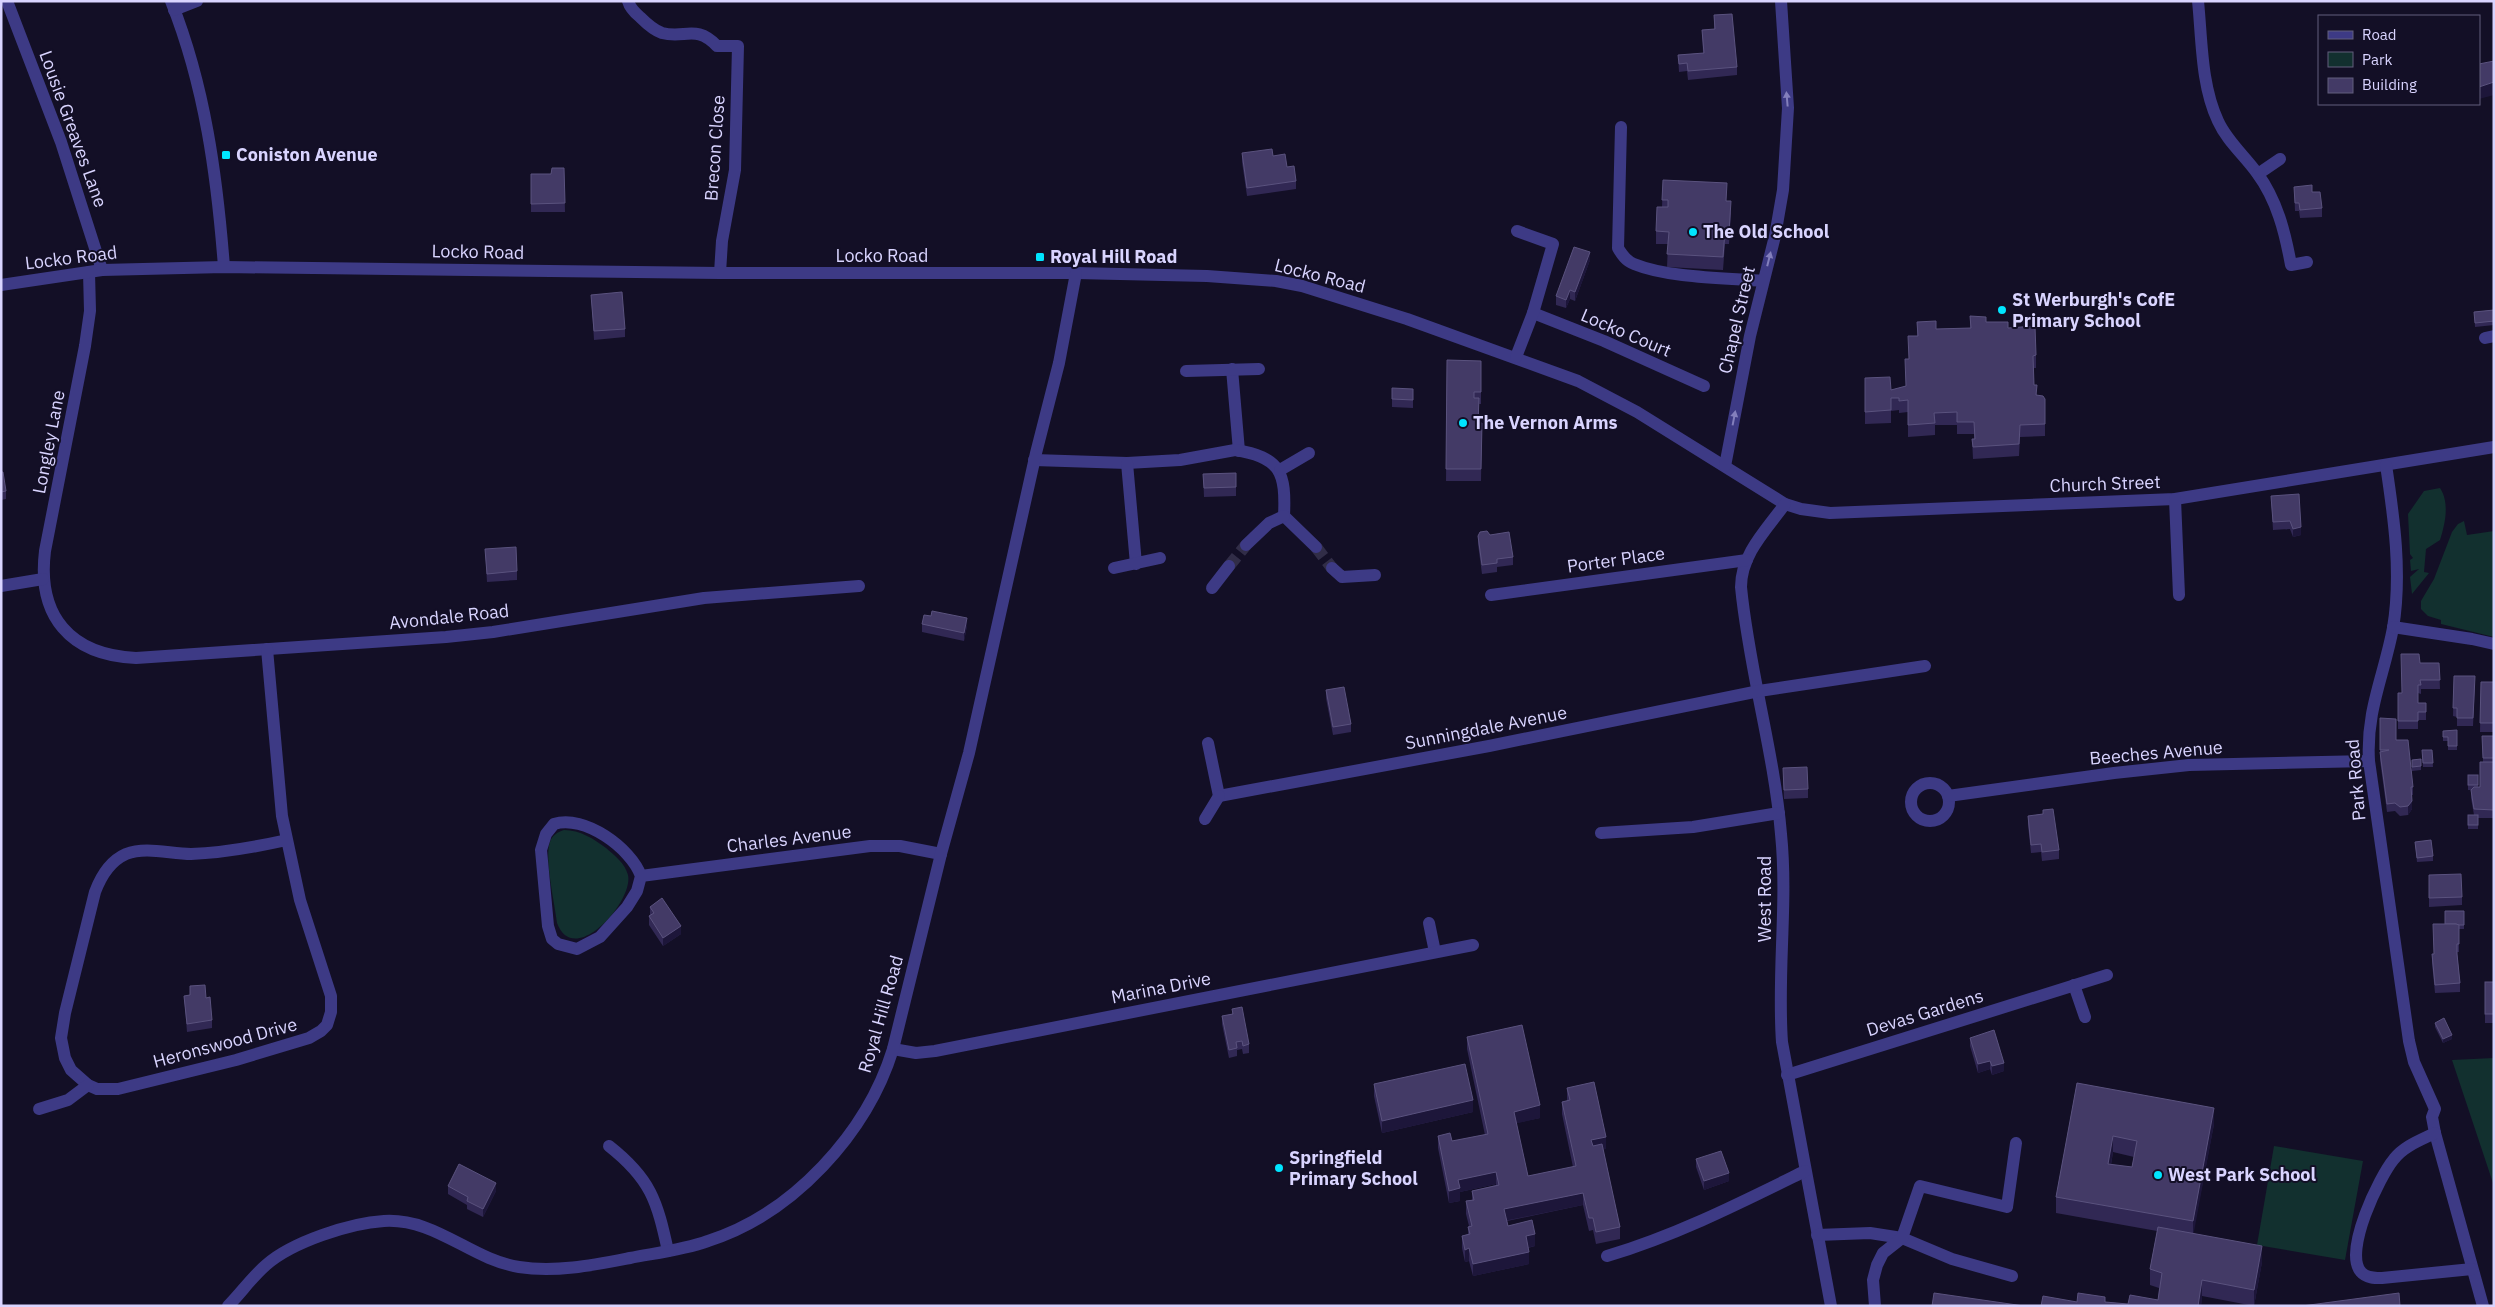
<svg xmlns="http://www.w3.org/2000/svg" width="2495" height="1307" viewBox="0 0 2495 1307" font-family="'IBM Plex Sans',sans-serif">
<rect width="100%" height="100%" fill="#130f26"/>
<g fill="#12302f">
<path d="M2440 488C2450 503 2445 524 2440 540L2426 549 2424 572 2429 573 2412 594 2410 577 2419 569 2411 571 2410 560 2413 558 2410 554 2408 514 2424 491Z"/>
<polygon points="2464,521 2467,535 2494,531 2494,637 2441,624 2441,620 2428,616 2421,609 2421,601 2434,579 2452,532 2458,524"/>
<path d="M564 830C580 830 594 839 606 848 614 855 625 863 628 875 634 901 574 969 557 923 555 905 544 857 550 842 552 835 558 832 564 830Z"/>
<polygon points="2494,1058 2494,1186 2452,1060"/>
<polygon points="2274,1146 2363,1161 2345,1260 2257,1245"/>
</g>
<g fill="none" stroke-linecap="round" stroke-linejoin="round">
<g stroke="#312d47" stroke-width="12" stroke-dasharray="12 6" stroke-linecap="butt">
<polyline points="1316,547 1332,568"/>
<polyline points="1229,566 1246,545"/>
</g>
<g stroke="#3d3a85" stroke-width="12">
<polyline points="7,1 61,142 102,270"/>
<path d="M171 1C205 86 217 176 224 267"/>
<path d="M628 1C630 8 634 12 640 17 646 23 653 30 662 33 685 39 696 24 717 46H738L735 170 722 241 720 273"/>
<path d="M2198 1C2202 40 2201 85 2218 121 2227 141 2244 155 2257 173 2277 200 2285 232 2291 265L2307 262"/>
<polyline points="174,10 197,1"/>
<path d="M1621 127 1618 248C1622 255 1626 261 1634 264 1668 278 1726 278 1763 281"/>
<polyline points="2258,174 2280,159"/>
<path d="M89 272 90 311 85 346 45 551C37 616 70 655 136 658L446 637 493 632 704 598 859 586"/>
<polyline points="1,285 102,270 224,267 720,273 1076,273 1207,276 1276,281 1302,286 1407,319 1578,381 1637,412 1785,504 1801,509 1830,513 2175,499 2494,447"/>
<polyline points="1533,313 1604,341 1704,386"/>
<polyline points="2485,338 2494,336"/>
<polyline points="1516,357 1533,313 1553,244 1517,231"/>
<polyline points="1232,369 1239,451"/>
<polyline points="1186,371 1259,369"/>
<path d="M1034 460 1127 463 1180 460 1235 450C1281 457 1286 473 1284 516"/>
<polyline points="1127,463 1136,564"/>
<path d="M2386 465C2394 518 2402 574 2393 628 2384 676 2366 710 2369 761L2409 1041 2414 1062 2435 1109 2432 1117 2435 1133 2483 1306"/>
<polyline points="1725,466 1750,336 1775,236 1783,190 1788,108 1781,1"/>
<polyline points="1280,470 1309,453"/>
<polyline points="2175,499 2179,595"/>
<path d="M1785 504C1767 529 1741 554 1741 587 1749 670 1774 751 1781 834 1788 903 1777 973 1782 1042L1831 1306"/>
<polyline points="1284,516 1316,547"/>
<polyline points="1246,545 1269,523 1284,516"/>
<polyline points="1114,568 1160,558"/>
<polyline points="1332,568 1342,577 1375,575"/>
<polyline points="1,586 43,579"/>
<polyline points="1212,588 1229,566"/>
<polyline points="1491,595 1747,560"/>
<polyline points="2393,627 2472,639 2494,644"/>
<path d="M267 649 282 816 300 900 331 996V1012L327 1025 321 1031 309 1038 236 1060 118 1089H97L88 1085 71 1070 65 1058 61 1038 65 1013 95 892C101 876 110 861 126 854 146 846 170 854 191 854 223 853 255 847 287 840"/>
<polyline points="1208,743 1219,796 1489,746 1759,691 1925,666"/>
<circle cx="1930" cy="802" r="19"/>
<polyline points="1948,796 2114,773 2189,765 2369,761"/>
<polyline points="1205,819 1219,796"/>
<polyline points="1601,833 1693,827 1779,813"/>
<path d="M641 876C631 848 584 814 554 824L546 834 541 850 548 926 552 939 558 944 577 949 600 937 627 907 637 891 641 876 870 846H900L941 854"/>
<polyline points="1429,923 1435,952"/>
<polyline points="2074,985 2085,1017"/>
<polyline points="893,1049 916,1053 935,1051 1473,945"/>
<polyline points="1787,1075 2107,975"/>
<polyline points="39,1109 68,1100 88,1085"/>
<path d="M2435 1133C2421 1140 2404 1146 2394 1159 2379 1177 2343 1252 2361 1272 2366 1278 2375 1278 2382 1278L2472 1269"/>
<path d="M609 1146C651 1179 657 1201 668 1251"/>
<polyline points="1817,1235 1870,1233 1902,1238 1952,1259 2012,1276"/>
<path d="M1607 1256C1677 1235 1740 1203 1805 1171"/>
<path d="M228 1306C241 1293 252 1277 266 1265 292 1242 350 1223 384 1221 436 1218 470 1259 519 1267 555 1273 594 1265 630 1258 656 1253 683 1250 708 1241 793 1214 867 1133 893 1049L941 854 969 753 1036 453 1059 363 1076 273"/>
<polyline points="1875,1306 1873,1280 1877,1265 1883,1253 1902,1238 1920,1186 2007,1207 2016,1143"/>
</g>
</g>
<g fill="#312854" fill-rule="evenodd">
<polygon points="1714,15 1737,67 1737,75 1688,80 1687,71 1679,72 1678,55 1703,53 1702,30 1714,29"/>
<polygon points="1242,153 1273,156 1287,167 1296,181 1296,189 1247,196 1242,162"/>
<polygon points="564,168 565,212 531,212 531,174 551,174"/>
<polygon points="1663,180 1727,201 1731,213 1729,244 1725,244 1723,270 1667,267 1668,244 1656,244 1656,231 1662,207"/>
<polygon points="2294,187 2312,192 2322,208 2322,217 2300,218 2299,211 2295,211"/>
<polygon points="1590,260 1575,301 1570,299 1566,308 1556,305 1556,296"/>
<polygon points="591,295 625,329 625,337 594,340"/>
<polygon points="2494,310 2494,325 2475,327 2474,312"/>
<polygon points="1970,316 1986,322 2008,328 2036,355 2036,368 2034,368 2034,385 2045,424 2045,436 2020,437 2019,456 1973,459 1972,439 1974,439 1974,434 1957,434 1957,425 1935,425 1935,435 1908,437 1908,412 1899,413 1899,410 1891,411 1891,423 1865,424 1865,412 1891,390 1906,386 1909,359 1917,336 1917,322 1936,329 1970,328"/>
<polygon points="1447,360 1481,361 1481,404 1479,404 1479,423 1482,423 1481,481 1446,481"/>
<polygon points="1413,389 1413,408 1392,407 1392,399"/>
<polygon points="1,472 6,491 6,499 1,500"/>
<polygon points="1236,473 1236,496 1204,497 1203,474"/>
<polygon points="2271,496 2301,535 2293,537 2290,529 2273,530"/>
<polygon points="1490,535 1513,557 1513,565 1497,567 1497,572 1482,574 1478,544 1478,536"/>
<polygon points="485,549 517,571 517,580 487,582"/>
<polygon points="922,624 967,626 964,641 922,632"/>
<polygon points="2420,663 2439,663 2440,689 2421,689 2421,694 2418,693 2418,703 2426,703 2426,720 2418,720 2418,729 2398,729 2398,693 2402,693"/>
<polygon points="2454,676 2475,684 2473,726 2457,726 2457,717 2453,716"/>
<polygon points="2481,682 2494,682 2494,732 2480,732"/>
<polygon points="1326,690 1351,724 1351,732 1333,735 1326,698"/>
<polygon points="2457,730 2457,750 2448,750 2448,741 2443,741 2443,731"/>
<polygon points="2482,736 2494,736 2494,818 2478,818 2478,829 2468,829 2468,815 2474,815 2471,798 2471,790 2468,790 2468,775 2478,775 2478,787 2480,787 2483,762"/>
<polygon points="2396,740 2413,787 2413,795 2412,795 2412,809 2408,815 2400,816 2395,811 2387,812 2380,760 2380,750"/>
<polygon points="2432,750 2433,767 2423,767 2422,754"/>
<polygon points="2421,759 2421,770 2412,771 2412,760"/>
<polygon points="1783,776 1808,789 1808,798 1784,799"/>
<polygon points="2043,810 2059,850 2059,859 2042,861 2041,852 2031,853 2028,825 2028,816 2043,814"/>
<polygon points="2415,842 2433,856 2433,861 2417,862"/>
<polygon points="2429,875 2462,897 2462,905 2429,907"/>
<polygon points="650,907 681,934 663,946 649,925 649,916 650,915"/>
<polygon points="2464,911 2464,929 2459,929 2459,952 2457,952 2460,983 2460,992 2435,993 2432,963 2432,954 2434,954"/>
<rect x="2485" y="982" width="9" height="41"/>
<polygon points="184,996 206,998 212,1020 212,1028 187,1032"/>
<polygon points="1232,1009 1249,1044 1249,1053 1243,1054 1242,1049 1237,1050 1237,1056 1229,1058 1222,1024 1222,1016 1232,1014"/>
<polygon points="2435,1023 2452,1039 2443,1043 2435,1027"/>
<polygon points="1467,1037 1540,1118 1516,1123 1528,1176 1573,1167 1562,1114 1562,1102 1567,1101 1567,1088 1606,1149 1603,1149 1620,1227 1620,1239 1596,1244 1593,1230 1589,1231 1583,1205 1507,1221 1508,1226 1535,1246 1528,1248 1529,1264 1473,1276 1469,1261 1465,1262 1462,1248 1462,1236 1468,1234 1468,1227 1469,1226 1466,1214 1466,1201 1472,1200 1472,1191 1496,1185 1496,1184 1460,1192 1460,1201 1449,1203 1438,1148 1438,1136 1452,1141 1485,1135 1467,1049"/>
<polygon points="1970,1038 2004,1071 1992,1075 1990,1069 1978,1073 1970,1046"/>
<path d="M2077 1083 2214 1124 2193 1233 2262 1262 2254 1306 2202 1296 2201 1306H2041L2077 1302H2105L2128 1304 2158 1300 2159 1288 2150 1285V1269L2157 1231 2056 1213V1197ZM2113 1152 2134 1157 2132 1167 2111 1165Z"/>
<polygon points="1374,1084 1473,1112 1382,1133 1374,1096"/>
<polygon points="1696,1159 1729,1181 1704,1190 1696,1167"/>
<polygon points="448,1186 496,1191 483,1217 467,1209 467,1205 448,1194"/>
</g>
<g fill="#1d163a">
<polygon points="2494,82 2494,95 2479,99 2479,87"/>
<polygon points="1590,252 1590,260 1575,301 1575,292"/>
<polygon points="1570,290 1570,299 1566,308 1566,300"/>
<polygon points="2301,527 2301,535 2293,537 2293,529"/>
<polygon points="967,618 967,626 964,641 964,633"/>
<polygon points="2412,801 2412,809 2408,815 2408,806"/>
<polygon points="681,926 681,934 663,946 663,938"/>
<polygon points="2452,1035 2452,1039 2443,1043 2443,1039"/>
<polygon points="1990,1061 1990,1069 1978,1073 1978,1064"/>
<polygon points="2004,1063 2004,1071 1992,1075 1992,1066"/>
<polygon points="1473,1100 1473,1112 1382,1133 1382,1121"/>
<polygon points="1540,1105 1540,1118 1514,1124 1514,1112"/>
<polygon points="2214,1108 2214,1124 2193,1237 2193,1221"/>
<polygon points="2113,1136 2113,1152 2108,1180 2108,1164"/>
<polygon points="1606,1137 1606,1149 1591,1152 1591,1140"/>
<polygon points="1496,1172 1496,1184 1460,1192 1460,1201 1449,1203 1449,1191 1458,1180"/>
<polygon points="1729,1173 1729,1181 1704,1190 1704,1181"/>
<polygon points="496,1183 496,1191 483,1217 483,1209"/>
<polygon points="1583,1193 1583,1205 1504,1221 1504,1209"/>
<polygon points="1535,1234 1535,1246 1526,1248 1526,1236"/>
<polygon points="2262,1246 2262,1262 2254,1306 2254,1290"/>
<polygon points="1469,1248 1469,1261 1465,1262 1465,1250"/>
<polygon points="1529,1252 1529,1264 1473,1276 1473,1264"/>
<polygon points="2202,1280 2202,1296 2201,1306 2198,1306"/>
</g>
<g fill="#433a66" stroke="#5a527e" fill-rule="evenodd">
<polygon points="1732,14 1737,67 1688,71 1687,63 1679,64 1678,55 1704,53 1702,30 1715,29 1714,15"/>
<polygon points="2494,61 2494,82 2479,87 2479,64"/>
<polygon points="1272,149 1273,156 1285,154 1287,167 1294,166 1296,181 1247,188 1242,153"/>
<polygon points="552,168 564,168 565,203 531,204 531,174 551,174"/>
<polygon points="1663,180 1727,183 1726,201 1731,201 1729,232 1725,231 1723,257 1667,254 1669,232 1656,231 1657,207 1668,207 1668,200 1662,200"/>
<polygon points="2312,185 2312,192 2320,192 2322,208 2300,210 2299,203 2295,203 2294,187"/>
<polygon points="1574,247 1590,252 1575,292 1570,290 1566,300 1556,296"/>
<polygon points="622,292 625,329 594,331 591,295"/>
<polygon points="2494,310 2494,321 2475,323 2474,312"/>
<polygon points="1970,316 1986,317 1986,322 2008,322 2008,328 2035,326 2036,355 2033,356 2034,385 2037,385 2036,395 2043,396 2045,399 2045,424 2020,425 2019,444 1973,447 1972,439 1975,439 1974,422 1957,422 1957,412 1934,413 1935,423 1908,425 1908,400 1899,401 1899,398 1891,398 1891,410 1865,412 1865,378 1890,377 1891,390 1906,386 1905,359 1909,359 1908,336 1918,336 1917,322 1936,321 1936,329 1971,328"/>
<polygon points="1447,360 1481,361 1481,392 1474,392 1474,398 1479,398 1478,423 1482,423 1481,469 1446,469"/>
<polygon points="1392,388 1413,389 1413,400 1392,399"/>
<polygon points="1,472 3,472 6,491 1,492"/>
<polygon points="1236,473 1236,487 1204,488 1203,474"/>
<polygon points="2299,494 2301,527 2293,529 2290,521 2273,522 2271,496"/>
<polygon points="1487,531 1490,535 1509,532 1513,557 1497,559 1497,563 1482,565 1478,536 1480,532"/>
<polygon points="516,547 517,571 487,574 485,549"/>
<polygon points="932,611 967,618 964,633 922,624 924,615 931,616"/>
<polygon points="2401,654 2419,654 2420,663 2439,663 2440,680 2420,680 2421,685 2418,685 2418,703 2426,703 2426,712 2418,712 2418,721 2398,721 2398,693 2402,693"/>
<polygon points="2454,676 2475,676 2473,718 2457,718 2457,708 2453,708"/>
<polygon points="2481,682 2494,682 2494,723 2480,723"/>
<polygon points="1344,687 1351,724 1333,727 1326,690"/>
<polygon points="2380,718 2396,719 2396,740 2408,740 2413,787 2411,787 2412,801 2408,806 2400,807 2395,803 2387,804 2380,752 2389,750 2380,750"/>
<polygon points="2457,730 2457,746 2448,746 2448,737 2443,737 2443,731"/>
<polygon points="2482,736 2494,736 2494,758 2483,758"/>
<polygon points="2422,750 2432,750 2433,763 2423,763"/>
<polygon points="2421,759 2421,766 2412,767 2412,760"/>
<polygon points="2480,762 2494,762 2494,810 2474,809 2471,790 2474,787 2480,787"/>
<polygon points="1807,767 1808,789 1784,790 1783,768"/>
<rect x="2468" y="775" width="10" height="10"/>
<polygon points="2053,809 2059,850 2042,852 2041,844 2031,845 2028,816 2043,814 2043,810"/>
<rect x="2468" y="815" width="10" height="10"/>
<polygon points="2431,840 2433,856 2417,858 2415,842"/>
<polygon points="2461,874 2462,897 2429,898 2429,875"/>
<polygon points="662,898 681,926 663,938 649,916 654,913 650,907"/>
<polygon points="2445,911 2464,911 2464,925 2459,925 2456,924 2445,924"/>
<polygon points="2433,924 2456,924 2459,925 2459,944 2457,944 2457,954 2460,983 2435,985 2432,954 2434,954"/>
<rect x="2485" y="982" width="9" height="32"/>
<polygon points="205,985 206,998 210,997 212,1020 187,1024 184,996 190,995 190,986"/>
<polygon points="1242,1007 1249,1044 1243,1046 1242,1041 1236,1042 1237,1048 1229,1050 1222,1016 1233,1014 1232,1009"/>
<polygon points="2444,1018 2452,1035 2443,1039 2435,1023"/>
<polygon points="1522,1025 1540,1105 1514,1112 1528,1176 1576,1166 1562,1102 1570,1100 1567,1088 1594,1082 1606,1137 1591,1140 1593,1146 1602,1144 1620,1227 1596,1232 1593,1218 1589,1218 1583,1193 1504,1209 1508,1226 1532,1220 1535,1234 1526,1236 1529,1252 1473,1264 1469,1248 1465,1250 1462,1236 1470,1234 1468,1227 1472,1226 1466,1201 1474,1200 1472,1191 1499,1185 1496,1172 1458,1180 1460,1188 1449,1191 1438,1136 1450,1133 1452,1141 1488,1134 1467,1037"/>
<polygon points="1994,1030 2004,1063 1992,1066 1990,1061 1978,1064 1970,1038"/>
<polygon points="1465,1064 1473,1100 1382,1121 1374,1084"/>
<path d="M2077 1083 2214 1108 2193 1221 2056 1197ZM2113 1136 2137 1141 2132 1167 2108 1164Z"/>
<polygon points="1721,1151 1729,1173 1704,1181 1696,1159"/>
<polygon points="459,1164 496,1183 483,1209 467,1201 468,1197 448,1186"/>
<polygon points="2158,1227 2262,1246 2254,1290 2202,1280 2198,1306 2041,1306 2043,1296 2077,1302 2078,1293 2105,1297 2105,1302 2128,1304 2130,1295 2158,1300 2162,1273 2150,1269"/>
<polygon points="1934,1293 2024,1306 1932,1306"/>
<polygon points="2399,1293 2400,1306 2302,1306"/>
</g>
<defs><path id="oneway-solid" d="M-6-.8H1V-3.2L6.5 0L1 3.2V.8H-6Z" transform="scale(1.25)"/></defs>
<g fill="#837fbc">
<use href="#oneway-solid" transform="translate(1787 99) rotate(-95)"/>
<use href="#oneway-solid" transform="translate(1769 259) rotate(-76)"/>
<use href="#oneway-solid" transform="translate(1734 418) rotate(-79)"/>
</g>
<g fill="#00e5ff" stroke="#130f26" stroke-width="2">
<rect x="221" y="150" width="10" height="10" rx="2.5"/>
<circle cx="1693" cy="232" r="5"/>
<rect x="1035" y="252" width="10" height="10" rx="2.5"/>
<circle cx="2002" cy="310" r="5"/>
<circle cx="1463" cy="423" r="5"/>
<circle cx="1279" cy="1168" r="5"/>
<circle cx="2158" cy="1175" r="5"/>
</g>
<g text-anchor="middle" stroke-width="4" stroke-linejoin="round" paint-order="stroke">
<g font-size="18" fill="#d9d4ff" stroke="#130f26">
<text transform="translate(73 129) rotate(70)" y="6">Lousie Greaves Lane</text>
<text transform="translate(715 148) rotate(-86)" y="6">Brecon Close</text>
<text transform="translate(478 252) rotate(1)" y="6">Locko Road</text>
<text x="882" y="262">Locko Road</text>
<text transform="translate(71 258) rotate(-7)" y="6">Locko Road</text>
<text transform="translate(1320 276) rotate(14)" y="6">Locko Road</text>
<text transform="translate(1737 320) rotate(-77)" y="6">Chapel Street</text>
<text transform="translate(1626 333) rotate(23)" y="6">Locko Court</text>
<text transform="translate(49 442) rotate(-79)" y="6">Longley Lane</text>
<text transform="translate(2105 484) rotate(-2)" y="6">Church Street</text>
<text transform="translate(1616 560) rotate(-8)" y="6">Porter Place</text>
<text transform="translate(449 617) rotate(-6)" y="6">Avondale Road</text>
<text transform="translate(1486 728) rotate(-11)" y="6">Sunningdale Avenue</text>
<text transform="translate(2156 753) rotate(-5)" y="6">Beeches Avenue</text>
<text transform="translate(2356 780) rotate(-95)" y="6">Park Road</text>
<text transform="translate(789 839) rotate(-7)" y="6">Charles Avenue</text>
<text transform="translate(1765 899) rotate(-90)" y="6">West Road</text>
<text transform="translate(1161 988) rotate(-11)" y="6">Marina Drive</text>
<text transform="translate(1925 1013) rotate(-17)" y="6">Devas Gardens</text>
<text transform="translate(881 1014) rotate(-74)" y="6">Royal Hill Road</text>
<text transform="translate(225 1043) rotate(-15)" y="6">Heronswood Drive</text>
</g>
<g font-size="18" font-weight="bold" fill="#d9d4ff" stroke="#130f26" text-anchor="start">
<text x="236" y="161">Coniston Avenue</text>
<text x="1703" y="238">The Old School</text>
<text x="1050" y="263">Royal Hill Road</text>
<text x="2012" y="306">St Werburgh's CofE<tspan x="2012" dy="21">Primary School</tspan></text>
<text x="1473" y="429">The Vernon Arms</text>
<text x="1289" y="1164">Springfield<tspan x="1289" dy="21">Primary School</tspan></text>
<text x="2168" y="1181">West Park School</text>
</g>
</g>
<rect width="2495" height="1307" fill="none" stroke="#d9d4ff" stroke-width="5"/>
<rect x="2318" y="15" width="162" height="90" fill="#130f26" stroke="#625e7d"/>
<rect x="2328" y="31" width="25" height="8" fill="#3d3a85" stroke="#625e7d"/>
<text x="2362" y="40" font-size="15" fill="#d9d4ff">Road</text>
<rect x="2328" y="52" width="25" height="15" fill="#12302f" stroke="#625e7d"/>
<text x="2362" y="65" font-size="15" fill="#d9d4ff">Park</text>
<rect x="2328" y="78" width="25" height="15" fill="#433a66" stroke="#625e7d"/>
<text x="2362" y="90" font-size="15" fill="#d9d4ff">Building</text>
</svg>
